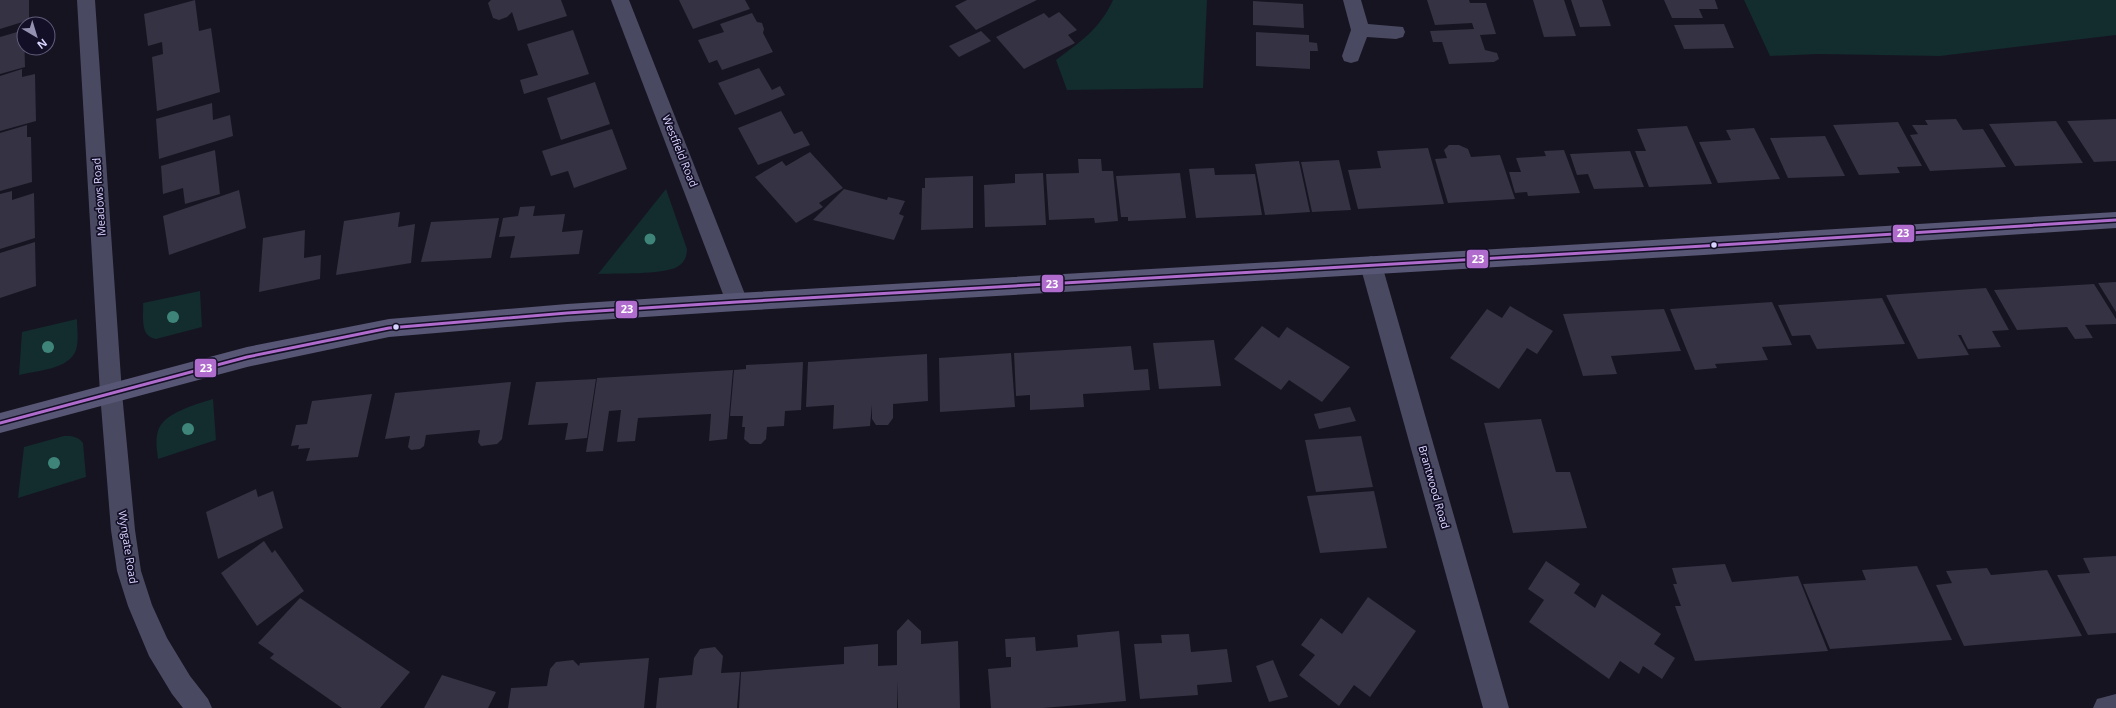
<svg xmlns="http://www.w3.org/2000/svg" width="2116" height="708" viewBox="0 0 2116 708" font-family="'Open Sans',sans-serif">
<rect width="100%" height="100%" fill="#161421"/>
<g fill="#132c2d">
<path d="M1113 0H1207L1203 88 1067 90 1056 60C1080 42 1100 29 1113 0Z"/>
<polygon points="1744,0 2116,0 2116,35 1940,56 1818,54 1770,56"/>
<path d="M666 189 687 249C687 257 684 263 677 267 662 275 616 273 598 274Z"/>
<path d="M200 291 202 327 156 339C139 336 144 316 143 303Z"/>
<path d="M77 319C77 328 79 341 76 350 70 369 36 371 19 375L22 332Z"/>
<path d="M213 399 216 440 158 459C157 450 155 440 158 431 163 413 197 404 213 399Z"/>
<path d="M64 436C71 436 78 436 83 443L86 477 18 498 24 447Z"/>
</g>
<g fill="#343243">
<polygon points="0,0 29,0 29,20 0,29"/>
<polygon points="195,0 199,31 211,28 220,92 157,111 152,57 163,54 162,42 148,46 144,14"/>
<polygon points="491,0 561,0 567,16 518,31 512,12 507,17 499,20 493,18 488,3"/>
<polygon points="679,0 745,0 750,9 693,29"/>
<polygon points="967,0 1037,0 976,30 955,6"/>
<polygon points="1427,0 1469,0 1470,3 1486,3 1496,34 1480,35 1485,50 1497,53 1499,59 1494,62 1449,64 1442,42 1433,42 1430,31 1474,29 1472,23 1435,25"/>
<polygon points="1533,0 1564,0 1576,36 1544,37"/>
<polygon points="1571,0 1602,0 1611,26 1580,27"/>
<polygon points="1664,0 1715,0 1718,9 1699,9 1703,18 1672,18"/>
<polygon points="1253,1 1303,4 1304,28 1253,25"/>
<polygon points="1059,12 1077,30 1068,35 1075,43 1024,69 996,37 1044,13 1049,18"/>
<polygon points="752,13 757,22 762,23 764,29 763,33 773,52 722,70 717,60 709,63 698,40 724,32 720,24"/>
<polygon points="1724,24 1734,48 1684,49 1674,25"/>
<polygon points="24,30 25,67 0,74 0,37"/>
<polygon points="573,30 589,74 524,94 520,80 538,75 527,44"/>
<polygon points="981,31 991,41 959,57 949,46"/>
<polygon points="1256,32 1309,35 1309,42 1317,43 1318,51 1310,51 1310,69 1256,66"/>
<polygon points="759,68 772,90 780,86 785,95 735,115 718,83"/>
<polygon points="22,69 22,77 35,74 36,121 0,131 0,76"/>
<polygon points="595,82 610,124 561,140 547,98"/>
<polygon points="212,103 213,120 230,115 233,136 159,159 156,119"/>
<polygon points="781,111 794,134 802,131 810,145 758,165 738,128"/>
<polygon points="1956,119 1963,130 1983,129 2006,167 1930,171 1910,135 1918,134 1912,125 1928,125 1925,120"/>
<polygon points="2116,119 2116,161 2094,162 2067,121"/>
<polygon points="2056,121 2083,163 2015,166 1989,124"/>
<polygon points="1898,122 1922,166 1897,167 1900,173 1859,175 1833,125"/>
<polygon points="27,125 27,137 31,137 32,182 0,191 0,133"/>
<polygon points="1687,126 1712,184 1649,187 1635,151 1646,151 1637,129"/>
<polygon points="1754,128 1780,179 1718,183 1699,142 1731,140 1726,130"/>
<polygon points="612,129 627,169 574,188 568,171 551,176 542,151"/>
<polygon points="1825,136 1845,176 1788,178 1770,138"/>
<polygon points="1449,145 1459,145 1468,149 1471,157 1500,155 1515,199 1448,203 1435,159 1447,158 1444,150"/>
<polygon points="1428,148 1444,204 1358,209 1348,170 1381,168 1377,151"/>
<polygon points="215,150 220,194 185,204 183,188 163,194 161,166"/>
<polygon points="1564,150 1580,193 1528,196 1527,192 1515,193 1509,172 1521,172 1516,158 1546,156 1544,151"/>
<polygon points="1630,151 1644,187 1594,189 1588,174 1577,175 1570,154"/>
<polygon points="810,152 843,188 819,203 823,207 796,223 755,177 782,161 786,166"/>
<polygon points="1078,159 1101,159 1102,171 1113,171 1118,221 1095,223 1094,218 1049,220 1046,174 1079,173"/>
<polygon points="1339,160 1351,210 1312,212 1301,162"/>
<polygon points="1299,161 1310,212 1265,215 1255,164"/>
<polygon points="1214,168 1215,175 1255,174 1262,215 1196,218 1189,169"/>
<polygon points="1043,173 1046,225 985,227 984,185 1015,183 1015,174"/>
<polygon points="1180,173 1186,218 1128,221 1128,217 1121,217 1116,176"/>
<polygon points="973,176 973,228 921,230 922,188 925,188 925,178"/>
<polygon points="844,189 887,200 888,197 905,201 899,214 904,216 894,240 813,220"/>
<polygon points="239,190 246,228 169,255 163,216"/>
<polygon points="12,191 12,200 34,193 35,238 0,249 0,194"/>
<polygon points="535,206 533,216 565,214 562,232 583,230 579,254 510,258 515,236 499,237 503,218 518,216 520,207"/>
<polygon points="400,212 398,227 415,224 411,263 336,275 344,221"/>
<polygon points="499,218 491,258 421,262 431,222"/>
<polygon points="305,230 304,258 321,255 320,279 259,292 263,238"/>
<polygon points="35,242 36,286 0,298 0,253"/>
<polygon points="2116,282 2116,312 2098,283"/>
<polygon points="2094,284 2116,319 2116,324 2085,325 2093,338 2075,339 2067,327 2017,330 1994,290"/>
<polygon points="1986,288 2009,330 1992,331 2001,347 1968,349 1961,335 1958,335 1969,355 1918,359 1886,295"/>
<polygon points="1882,298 1905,344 1817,349 1810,335 1792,336 1778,305"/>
<polygon points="1772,302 1792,345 1762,347 1768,360 1715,364 1717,368 1695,370 1670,309"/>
<polygon points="1510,306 1553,331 1537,354 1527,348 1499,389 1450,358 1487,309 1502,318"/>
<polygon points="1664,309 1681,351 1611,356 1617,374 1583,376 1563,314"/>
<polygon points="1262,326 1279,338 1287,327 1350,367 1322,402 1289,380 1281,390 1234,359"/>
<polygon points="1214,340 1221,386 1159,389 1153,343"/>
<polygon points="1131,346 1134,370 1148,369 1150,390 1083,394 1084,407 1030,410 1030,395 1016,396 1014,353"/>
<polygon points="1011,353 1015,407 940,412 939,358"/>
<polygon points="927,354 928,401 893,404 893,418 888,425 876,425 872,419 872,405 870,426 833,429 834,405 806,407 808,362"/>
<polygon points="803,362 801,410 785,411 784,426 767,427 766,439 761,444 750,444 744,439 745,427 742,427 743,416 730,416 734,370 746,369 746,365"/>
<polygon points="733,370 727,439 709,441 711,414 638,418 635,441 617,442 621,410 609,411 603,451 586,452 597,378"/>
<polygon points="596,379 587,438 565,440 568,423 528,425 536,382"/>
<polygon points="511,382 502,439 497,444 481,446 478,442 480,430 426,435 424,446 420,449 411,450 408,447 410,436 385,439 395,393"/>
<polygon points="372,394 358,457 306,461 310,448 298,449 299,445 291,446 296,425 307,424 312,401"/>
<polygon points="1350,407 1356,421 1319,429 1314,414"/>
<polygon points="1541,419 1556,472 1570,472 1587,528 1513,533 1484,423"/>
<polygon points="1361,436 1373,487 1316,492 1305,440"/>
<polygon points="256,489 258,497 273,491 283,528 218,559 206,512"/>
<polygon points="1374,491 1387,548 1320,553 1307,496"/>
<polygon points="264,541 272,553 275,550 304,591 257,626 221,573"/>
<polygon points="2116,556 2116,633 2088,635 2057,575 2090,573 2083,558"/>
<polygon points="1546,561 1580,584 1574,593 1595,608 1602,594 1661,634 1654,644 1675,658 1662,679 1643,666 1639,674 1620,661 1609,679 1529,622 1544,600 1528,589"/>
<polygon points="1725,564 1732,582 1798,576 1828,651 1695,661 1675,606 1681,606 1673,584 1677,584 1672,568"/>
<polygon points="1917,566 1952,640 1830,649 1803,584 1866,580 1862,570"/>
<polygon points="1987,568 1991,575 2047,570 2082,636 1964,646 1936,585 1952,583 1946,571"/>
<polygon points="1368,597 1416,631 1370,697 1354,685 1339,706 1299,675 1315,655 1301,645 1321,618 1342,634"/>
<polygon points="300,598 410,672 380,708 342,708 270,658 274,654 258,643"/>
<polygon points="908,619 921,631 921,644 958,641 960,708 898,708 897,681 897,708 739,708 741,672 844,664 844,647 878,644 878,666 897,665 897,631"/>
<polygon points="1119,631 1126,701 1043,708 991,708 988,669 1011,667 1011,657 1006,657 1005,639 1035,637 1036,651 1078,647 1077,635"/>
<polygon points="1189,634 1191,652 1227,649 1232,682 1197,685 1198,695 1140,699 1134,644 1162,643 1161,635"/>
<polygon points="715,647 723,656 721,673 740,672 737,708 656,708 659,678 692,675 694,658 700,649"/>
<polygon points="649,658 644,708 508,708 511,688 547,686 550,669 556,662 573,660 579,666 580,663"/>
<polygon points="1273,660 1288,697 1269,702 1256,666"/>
<polygon points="442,675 496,692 488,708 424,708"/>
</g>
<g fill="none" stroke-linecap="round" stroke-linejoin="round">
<g fill="#4a4962" fill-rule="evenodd">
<polygon points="77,0 95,0 122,393 135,530 141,571 152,605 167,638 190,676 208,699 212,708 183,708 172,694 149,656 128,606 117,571 111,530 100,393"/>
<polygon points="611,0 629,0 748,302 745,308 737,311 729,308 726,302"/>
<polygon points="1343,0 1361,0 1368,24 1403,27 1405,32 1403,37 1396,39 1367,37 1358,61 1351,63 1344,61 1342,56 1351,30"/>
<polygon points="1371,256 1378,259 1382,265 1509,708 1483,708 1360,265 1364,259"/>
<polygon points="2116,694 2116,708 2093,708 2097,699"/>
</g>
<polygon fill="#575674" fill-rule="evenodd" points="2116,212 2116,228 1704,255 737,311 567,322 389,337 247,367 0,433 0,413 247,347 389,319 567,304 737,293 1704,237"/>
<g stroke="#130f26" stroke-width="6">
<polyline id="bus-1" points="0,423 247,357 389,328 567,313 737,302 1704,246 2116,220"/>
</g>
<use href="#bus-1" stroke="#b06ccc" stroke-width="3"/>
</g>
<g fill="#3e8478">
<circle cx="650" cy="239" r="5.5"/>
<circle cx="173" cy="317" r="6"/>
<circle cx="48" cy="347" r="6"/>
<circle cx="188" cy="429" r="6"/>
<circle cx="54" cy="463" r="6"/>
</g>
<g fill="#d9d4ff" stroke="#130f26" stroke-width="1.5">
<circle cx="1714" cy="245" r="3.5"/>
<circle cx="396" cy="327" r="3.5"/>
</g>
<g text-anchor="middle" stroke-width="3.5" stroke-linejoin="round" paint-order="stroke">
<g font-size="11" fill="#d9d4ff" stroke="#130f26">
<text transform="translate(680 151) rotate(68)" y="4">Westfield Road</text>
<text transform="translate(99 197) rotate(-94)" y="4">Meadows Road</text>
<text transform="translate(1434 487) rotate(74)" y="4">Brantwood Road</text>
<text transform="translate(128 547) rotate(81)" y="4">Wyngate Road</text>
</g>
</g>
<g stroke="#130f26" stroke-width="1.5">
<rect x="1892" y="224" width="23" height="19" rx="4" fill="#b06ccc"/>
<rect x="1466" y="249" width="23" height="20" rx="4" fill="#b06ccc"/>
<rect x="1041" y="274" width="23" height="19" rx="4" fill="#b06ccc"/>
<rect x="615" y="300" width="23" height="19" rx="4" fill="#b06ccc"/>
<rect x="194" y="358" width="23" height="20" rx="4" fill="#b06ccc"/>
</g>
<g font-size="11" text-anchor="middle" font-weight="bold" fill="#fff">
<text x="1903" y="237">23</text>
<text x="1478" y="263">23</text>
<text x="1052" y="288">23</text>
<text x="627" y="313">23</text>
<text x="206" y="372">23</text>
</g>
<g transform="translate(36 36) rotate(142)"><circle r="19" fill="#130f26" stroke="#625e7d"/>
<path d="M0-3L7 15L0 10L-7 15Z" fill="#9591b1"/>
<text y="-6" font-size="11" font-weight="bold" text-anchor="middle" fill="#d9d4ff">N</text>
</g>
</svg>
